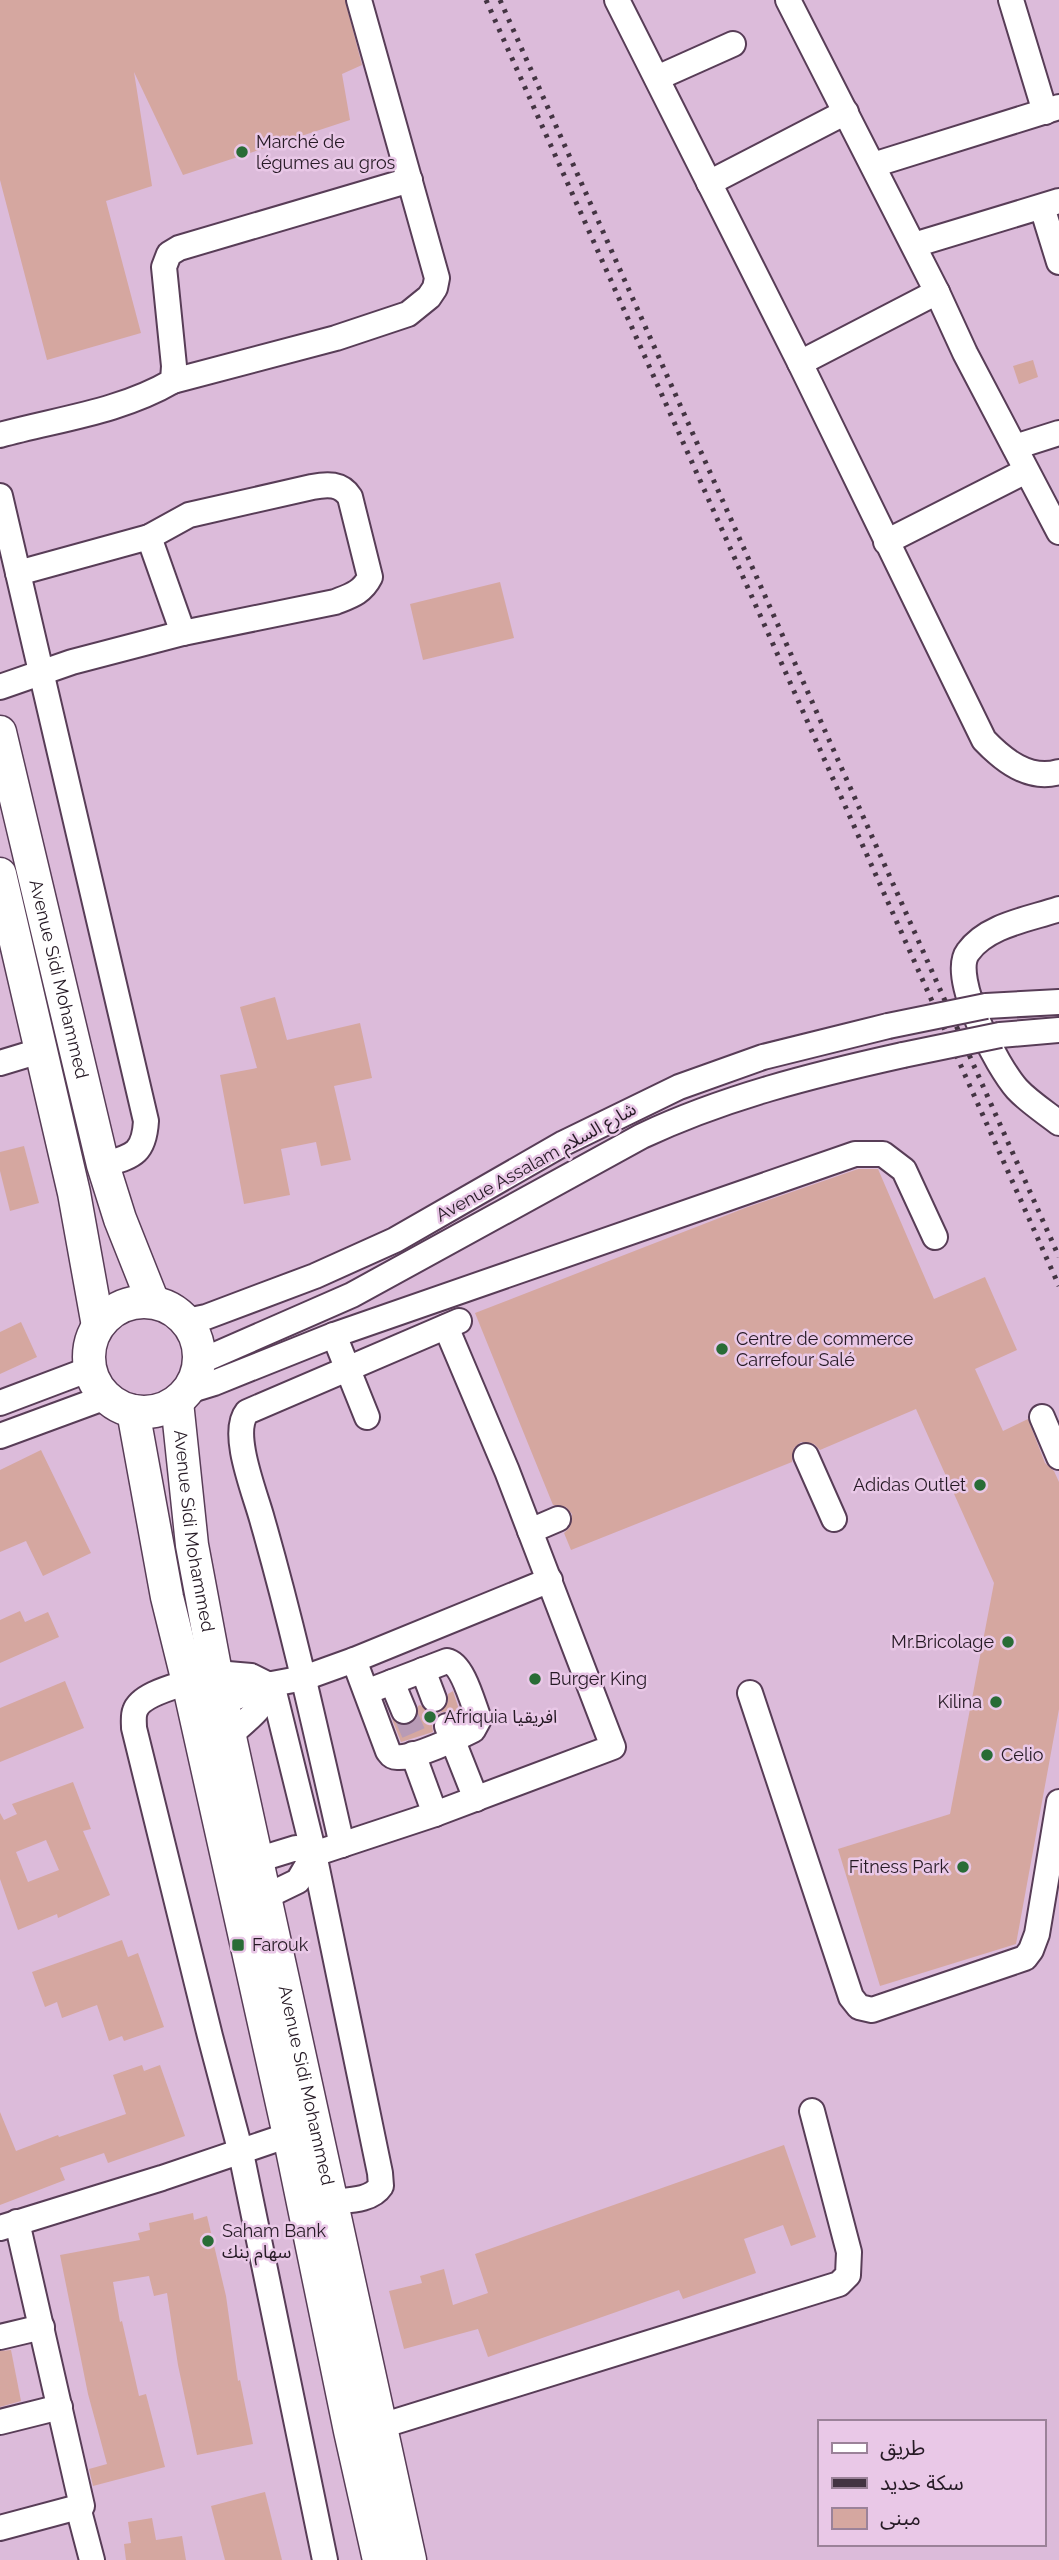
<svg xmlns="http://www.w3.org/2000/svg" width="1059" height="2560" viewBox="0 0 1059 2560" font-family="Raleway,'Noto Sans Arabic',sans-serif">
<rect width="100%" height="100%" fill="#dcbbda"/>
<g fill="#d5a7a0" fill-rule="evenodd">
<polygon points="0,0 345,0 362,65 342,74 350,120 183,175 134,72 152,186 106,201 141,333 47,360 0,180"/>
<polygon points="1033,360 1038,377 1019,384 1013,366"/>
<polygon points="500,582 514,638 423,660 410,604"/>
<polygon points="275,997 287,1040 360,1023 372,1078 334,1086 351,1160 321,1166 316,1142 281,1149 290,1195 244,1204 220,1075 257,1068 240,1007"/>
<polygon points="24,1146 39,1203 10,1211 0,1171 0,1152"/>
<polygon points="858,1169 878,1169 934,1299 985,1277 1017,1350 975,1369 1003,1431 1028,1419 1045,1463 1054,1471 1059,1482 1059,1709 1016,1944 880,1986 838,1849 950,1814 994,1583 916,1409 820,1450 814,1444 801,1442 794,1448 792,1462 571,1550 564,1533 570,1527 572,1514 566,1507 553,1505 475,1313 745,1208"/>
<polygon points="21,1322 37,1357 0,1374 0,1332"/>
<polygon points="41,1450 91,1553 43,1576 26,1541 0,1552 0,1470"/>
<polygon points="20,1611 25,1622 48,1612 59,1637 0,1663 0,1620"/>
<polygon points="65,1681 84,1728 0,1762 0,1708"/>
<polygon points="453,1691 462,1719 450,1711 442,1712 435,1717 432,1725 433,1732 401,1742 392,1719 401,1726 410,1724 416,1719 418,1706 420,1705 431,1713 440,1713 448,1702 448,1694"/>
<path d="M73 1782 91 1829 83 1831 110 1895 58 1918 57 1914 18 1930 0 1879V1813L4 1820 17 1814 12 1804ZM46 1840 59 1870 28 1882 16 1852Z"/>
<polygon points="122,1940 128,1957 138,1953 164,2027 124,2041 122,2036 109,2041 97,2005 62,2018 57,2002 45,2007 32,1972"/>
<polygon points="142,2065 144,2071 160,2065 185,2136 108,2163 104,2153 60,2168 65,2180 0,2205 0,2112 16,2151 58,2135 59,2137 126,2114 113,2075"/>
<polygon points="784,2145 816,2237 791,2246 783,2225 744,2239 756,2273 683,2299 679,2290 488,2357 478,2329 404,2349 389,2291 422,2283 420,2276 444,2269 453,2305 488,2293 475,2254"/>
<polygon points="193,2213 194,2220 207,2216 226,2296 238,2381 240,2380 253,2444 197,2455 178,2365 167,2293 154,2296 149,2276 113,2282 120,2322 122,2321 139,2396 146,2394 165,2467 93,2486 89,2469 107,2464 88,2394 60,2255 140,2240 138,2233 150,2230 149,2223"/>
<polygon points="11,2350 21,2401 0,2407 0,2351"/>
<polygon points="265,2492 282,2560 225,2560 211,2506"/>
<polygon points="152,2518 156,2540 182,2536 186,2560 126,2560 124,2544 131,2543 128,2522"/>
</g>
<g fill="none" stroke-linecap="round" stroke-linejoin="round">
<polyline stroke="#b89bb6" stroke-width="24" stroke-dasharray="24 12" stroke-linecap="butt" points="404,1711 416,1739"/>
<g stroke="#583d57" stroke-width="28">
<g id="minor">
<path d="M617 0 800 363 984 740C1003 760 1029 781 1059 772"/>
<polyline points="788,0 937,292 965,353 1059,532"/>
<polyline points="1011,0 1045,112"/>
<polyline points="657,78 733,44"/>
<polyline points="873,165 1059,107"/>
<polyline points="709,183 846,112"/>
<polyline points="1042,207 1059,262"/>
<polyline points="914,245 1059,201"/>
<polyline points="800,363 937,292"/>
<polyline points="173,381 336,338 408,314 429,297 435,288 437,278 359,0"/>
<path d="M0 435C58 419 120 412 173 381L174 366 164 267 169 254 179 248 410 180"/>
<polyline points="1015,447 1059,433"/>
<path d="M0 496 146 1121C144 1155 132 1156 103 1165"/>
<polyline points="149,537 183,633"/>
<polyline points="886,542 1026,471"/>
<path d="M0 687 72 662 183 633 335 602C350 596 362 593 370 577L350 497C341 483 327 484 312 487L189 515 149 537 18 573"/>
<path d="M1059 909C1030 919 987 925 968 952 949 977 998 1068 1017 1089 1029 1102 1045 1112 1059 1123"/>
<polyline points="986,1006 1059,1002"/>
<polyline points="1000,1035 1059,1030"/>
<polyline points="0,1063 43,1050"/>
<polyline points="187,1321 206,1317 315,1276 395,1240 564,1143 679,1087 763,1057 888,1026"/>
<polyline points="334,1335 367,1417"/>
<path d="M199 1362 352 1295 642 1136C725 1097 813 1075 903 1055"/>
<polyline points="188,1391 214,1383 334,1335 855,1154 883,1154 904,1170 935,1237"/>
<polyline points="0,1403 90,1369"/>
<polyline points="1042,1417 1059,1457"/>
<polyline points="0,1436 106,1397"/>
<polyline points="806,1456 834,1519"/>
<polyline points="530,1531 558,1519"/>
<path d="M354 1660 388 1751C391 1755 391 1757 397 1757 413 1759 457 1738 473 1730L479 1719C473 1704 463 1664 447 1661L366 1692"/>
<polyline points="423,1670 434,1699"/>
<path d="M216 1673 251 1676 269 1685C268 1706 245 1721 230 1735"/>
<path d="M188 1682C173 1687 140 1695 135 1711 133 1716 134 1723 134 1728L210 2036 241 2153 325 2560"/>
<polyline points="392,1682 404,1711"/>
<path d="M272 1684 314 1854 380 2173 381 2186C371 2201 348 2200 331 2202"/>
<polyline points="750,1693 851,1997 859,2007 872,2010 1025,1958 1031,1950 1037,1934 1059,1802"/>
<polyline points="223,1702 272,1684 304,1678 354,1660 550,1580"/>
<polyline points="447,1726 476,1799"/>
<polyline points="413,1754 435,1814"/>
<path d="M342 1845C317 1736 293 1627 262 1519 255 1493 230 1433 247 1412L459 1321"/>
<polyline points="257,1860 296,1848 312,1855"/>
<polyline points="265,1897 298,1881 314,1854 435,1814 613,1747 507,1471 446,1327"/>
<polyline points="0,2228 162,2178 289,2135"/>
<polyline points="0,2337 42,2327"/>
<polyline points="0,2422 60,2407"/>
<polyline points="365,2431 839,2284 848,2275 849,2252 812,2111"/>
<polyline points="78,2507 92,2560"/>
<polyline points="0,2528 82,2506 17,2222"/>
</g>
</g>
<g stroke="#583d57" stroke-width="35">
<g id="major">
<path id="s1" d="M0 732 103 1165 120 1219 153 1302"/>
<polyline points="0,874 74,1193 98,1326"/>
<circle cx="144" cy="1357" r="55"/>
<path id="s2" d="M177 1402 192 1545 216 1673 410 2560"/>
<polyline points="133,1411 167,1597 188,1682 289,2135 350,2431 379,2560"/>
</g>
</g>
<use href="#minor" stroke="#fff" stroke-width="24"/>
<use href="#major" stroke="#fff" stroke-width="32"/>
<g stroke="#433442" stroke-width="5" stroke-dasharray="3.5 7" stroke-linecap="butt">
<polyline points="486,0 1059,1286"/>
<polyline points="500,0 1059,1257"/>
</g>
<g stroke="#583d57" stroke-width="28" stroke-linecap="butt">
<g id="minor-bridge">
<polyline points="888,1026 986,1006"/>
<polyline points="903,1055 1000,1035"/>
</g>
</g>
<use href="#minor-bridge" stroke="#fff" stroke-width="24"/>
</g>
<g fill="#296c36" stroke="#e9c8e7" stroke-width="2.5">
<circle cx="242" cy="152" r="7"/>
<circle cx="722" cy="1349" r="7"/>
<circle cx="980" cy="1485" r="7"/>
<circle cx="1008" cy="1642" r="7"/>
<circle cx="535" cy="1679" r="7"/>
<circle cx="996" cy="1702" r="7"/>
<circle cx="430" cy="1717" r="7"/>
<circle cx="987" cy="1755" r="7"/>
<circle cx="963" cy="1867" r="7"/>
<rect x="231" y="1938" width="14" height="14" rx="3.5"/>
<circle cx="208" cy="2241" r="7"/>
</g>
<g text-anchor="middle" stroke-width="5" stroke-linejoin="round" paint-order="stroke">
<g font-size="18" fill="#261a25" stroke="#e9c8e7" text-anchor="start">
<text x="256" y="148">Marché de<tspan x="256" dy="21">légumes au gros</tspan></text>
<text x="736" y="1345">Centre de commerce<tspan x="736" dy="21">Carrefour Salé</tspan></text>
<text x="966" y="1491" text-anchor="end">Adidas Outlet</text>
<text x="994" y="1648" text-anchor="end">Mr.Bricolage</text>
<text x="549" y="1685">Burger King</text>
<text x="982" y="1708" text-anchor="end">Kilina</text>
<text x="444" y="1723">Afriquia افريقيا</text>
<text x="1001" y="1761">Celio</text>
<text x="949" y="1873" text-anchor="end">Fitness Park</text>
<text x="252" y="1951">Farouk</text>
<text x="222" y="2237">Saham Bank<tspan x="222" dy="21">سهام بنك</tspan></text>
</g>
<g font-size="18" fill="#261a25" stroke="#e9c8e7">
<text dy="6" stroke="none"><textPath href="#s1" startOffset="254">Avenue Sidi Mohammed</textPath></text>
<text transform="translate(536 1162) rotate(-29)" y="6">Avenue Assalam شارع السلام</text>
<text dy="6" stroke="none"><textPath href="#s2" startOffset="130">Avenue Sidi Mohammed</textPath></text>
<text dy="6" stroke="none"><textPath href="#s2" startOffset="696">Avenue Sidi Mohammed</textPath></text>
</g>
</g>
<rect x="818" y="2420" width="228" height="126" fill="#e9c8e7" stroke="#9b8299" stroke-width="2"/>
<rect x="832" y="2443" width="35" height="10" fill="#ffffff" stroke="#9b8299" stroke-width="2"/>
<text x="880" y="2455" font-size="21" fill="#261a25">طريق</text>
<rect x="832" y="2478" width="35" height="10" fill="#433442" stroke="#9b8299" stroke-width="2"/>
<text x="880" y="2490" font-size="21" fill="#261a25">سكة حديد</text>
<rect x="832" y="2508" width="35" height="21" fill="#d5a7a0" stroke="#9b8299" stroke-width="2"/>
<text x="880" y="2525" font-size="21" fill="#261a25">مبنى</text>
</svg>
